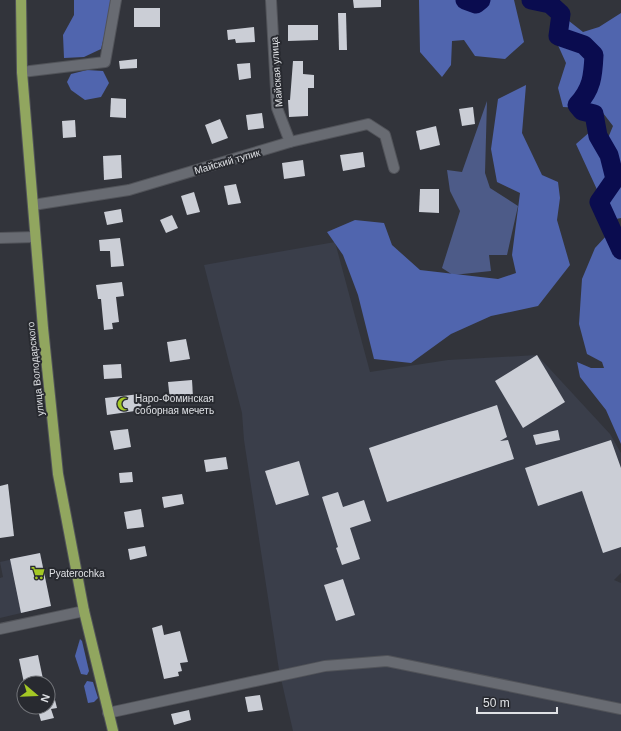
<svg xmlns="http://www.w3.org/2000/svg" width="621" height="731" viewBox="0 0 621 731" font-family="Arial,sans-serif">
<rect width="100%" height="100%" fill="#32343b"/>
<g fill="#3a3e4a">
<polygon points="335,242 370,372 448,360 537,355 610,434 621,453 621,573 614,580 621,583 621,731 293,731 279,670 244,440 242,413 204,265"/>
<polygon points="40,553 51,606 0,618 0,578 3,577 0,562"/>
</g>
<polygon fill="#4d5b88" points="487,101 485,173 490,188 518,206 507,255 489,255 491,271 453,275 442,268 460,211 450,191 447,170 462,172"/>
<g fill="#5065ae">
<polygon points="74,0 110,0 111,9 101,49 84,57 64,58 63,35 74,15"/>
<polygon points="419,0 514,0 524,42 505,59 475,56 464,40 452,41 451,65 442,77 420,52"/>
<polygon points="621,13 621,218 611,220 576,144 592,130 608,138 613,126 600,109 563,107 558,88 566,63 552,32 555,23 569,21 583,32 599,27"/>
<polygon points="87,70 103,71 109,83 101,97 85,100 71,90 67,82 71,74"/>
<polygon points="526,85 522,133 542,175 558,182 560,198 557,220 570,265 538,306 491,316 451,334 411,363 374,359 358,295 343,255 327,232 355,220 384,223 392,245 420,270 498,279 516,273 512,255 520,193 497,182 491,149 498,99"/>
<polygon points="607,235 621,239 621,444 606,410 580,377 577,362 591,368 604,368 602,362 587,354 579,324 582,279 595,248"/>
<polygon points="80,639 82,641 89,671 87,675 81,674 75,656"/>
<polygon points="87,681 93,682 98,698 94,702 88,703 84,686"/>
</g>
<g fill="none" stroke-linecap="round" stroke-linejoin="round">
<g stroke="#0a0c4f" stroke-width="19">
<polyline points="465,0 476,4 481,0"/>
<path d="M531 0 550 4 561 14 558 36 584 45 594 55C593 76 592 89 577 105L582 111 594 114 598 136 609 155 615 179 599 202 621 250"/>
</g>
</g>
<g fill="#cbced6">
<polygon points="353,0 381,0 381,7 354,8"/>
<rect x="134" y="8" width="26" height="19"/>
<polygon points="338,13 346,13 347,50 339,50"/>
<polygon points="288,25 318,25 318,40 288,41"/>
<polygon points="254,27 255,42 236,43 235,39 228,40 227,30"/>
<polygon points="137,59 137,68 120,69 119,61"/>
<polygon points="293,61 303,61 303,74 314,75 314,88 308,88 308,116 289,117 288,100 290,100"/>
<polygon points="250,63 251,78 239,80 237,64"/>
<polygon points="111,98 126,99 126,118 110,117"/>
<polygon points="473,107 475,124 462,126 459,109"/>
<polygon points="262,113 264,128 248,130 246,115"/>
<polygon points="220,119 228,138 212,144 205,125"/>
<polygon points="75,120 76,137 63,138 62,121"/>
<polygon points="436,126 440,145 420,150 416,131"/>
<polygon points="363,152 365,167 343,171 340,155"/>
<polygon points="121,155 122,178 104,180 103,156"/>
<polygon points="303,160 305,176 284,179 282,163"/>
<polygon points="236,184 241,203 228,205 224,186"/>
<polygon points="420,189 439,189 439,213 419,212"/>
<polygon points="194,192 200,212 187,215 181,196"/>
<polygon points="121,209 123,222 107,225 104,212"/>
<polygon points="172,215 178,228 166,233 160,220"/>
<polygon points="120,238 124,266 111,267 110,251 100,251 99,240"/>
<polygon points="122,282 124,296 116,297 119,322 112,323 113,329 104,330 101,299 98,299 96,285"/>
<polygon points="186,339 190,359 170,362 167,342"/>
<polygon points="537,355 565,402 523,428 495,381"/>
<polygon points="121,364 122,378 104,379 103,365"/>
<polygon points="192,380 193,397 170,400 168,382"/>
<polygon points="140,394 142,410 107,415 105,398"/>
<polygon points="497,405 507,437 500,441 508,440 514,459 387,502 369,448"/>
<polygon points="128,429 131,447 114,450 110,431"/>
<polygon points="558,430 560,440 536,445 533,435"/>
<polygon points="611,440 621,468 621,547 603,553 582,491 538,506 525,468"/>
<polygon points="226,457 228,469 206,472 204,460"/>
<polygon points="299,461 309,495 276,505 265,471"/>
<polygon points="132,472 133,482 120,483 119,473"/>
<polygon points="8,484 14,536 0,538 0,486"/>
<polygon points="338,492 343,507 364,500 371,521 350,528 360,559 342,565 336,548 338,547 322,497"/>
<polygon points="182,494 184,504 164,508 162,497"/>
<polygon points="141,509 144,527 127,529 124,512"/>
<polygon points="145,546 147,556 130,560 128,549"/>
<polygon points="40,553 51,606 21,613 10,559"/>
<polygon points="343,579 355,615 336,621 324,585"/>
<polygon points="162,625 164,635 180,631 188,662 180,663 182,671 178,672 179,676 164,679 152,628"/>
<polygon points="38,655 43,679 24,683 19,659"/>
<polygon points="48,684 51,684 57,708 51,709 54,718 41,721 37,707 48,707"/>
<polygon points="260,695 263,710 248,712 245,697"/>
<polygon points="189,710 191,720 174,725 171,714"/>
</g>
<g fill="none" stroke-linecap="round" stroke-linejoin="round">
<g stroke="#515359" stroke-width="12">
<g id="minor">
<polyline points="271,0 277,108 290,142"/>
<polyline points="22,72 105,62 116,0"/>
<polyline points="33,205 129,190 290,142 368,124 385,135 394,168"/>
<polyline points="0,238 35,237"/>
<polyline points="0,629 84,611"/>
<polyline points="108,713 325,666 387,661 621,709"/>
</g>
</g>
<g stroke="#515359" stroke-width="12">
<polyline id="major" points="21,0 22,72 43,328 58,474 84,611 113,731"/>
</g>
<use href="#minor" stroke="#686b72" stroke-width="10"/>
<use href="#major" stroke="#91a65f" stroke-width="10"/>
</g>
<defs>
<g id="mosque-bare" transform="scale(1.08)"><path d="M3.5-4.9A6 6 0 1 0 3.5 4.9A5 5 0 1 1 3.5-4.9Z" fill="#a4c825" stroke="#282a30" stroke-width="2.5" paint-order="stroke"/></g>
<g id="supermarket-bare" transform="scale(1.08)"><path d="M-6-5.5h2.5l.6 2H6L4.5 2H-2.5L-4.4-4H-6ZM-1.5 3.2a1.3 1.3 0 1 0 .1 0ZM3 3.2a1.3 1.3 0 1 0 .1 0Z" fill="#a4c825" stroke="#282a30" stroke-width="2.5" paint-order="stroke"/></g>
</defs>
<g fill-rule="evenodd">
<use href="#mosque-bare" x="124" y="404"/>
<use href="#supermarket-bare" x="38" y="573"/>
</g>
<g text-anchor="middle" stroke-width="4" stroke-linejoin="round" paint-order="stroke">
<g font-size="10" fill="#dfe1e5" stroke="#282a30">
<text transform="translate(276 72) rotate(-94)" y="4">Майская улица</text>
<text transform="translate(227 161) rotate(-16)" y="4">Майский тупик</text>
<text transform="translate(35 369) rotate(-96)" y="4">улица Володарского</text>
</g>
<g font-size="10" fill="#dfe1e5" stroke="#282a30" text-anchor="start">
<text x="135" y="402">Наро-Фоминская<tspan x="135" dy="12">соборная мечеть</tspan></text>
<text x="49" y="577">Pyaterochka</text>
</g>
</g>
<g transform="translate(36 695) rotate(109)"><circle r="19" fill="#282a30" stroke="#717378"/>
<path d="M0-3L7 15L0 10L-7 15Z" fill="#a4c825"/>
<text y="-6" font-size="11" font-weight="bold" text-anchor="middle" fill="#dfe1e5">N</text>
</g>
<path d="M477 707v6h80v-6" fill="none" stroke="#dfe1e5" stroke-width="2"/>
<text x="483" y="707" font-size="12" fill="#dfe1e5" stroke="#282a30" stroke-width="3" paint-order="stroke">50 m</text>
</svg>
